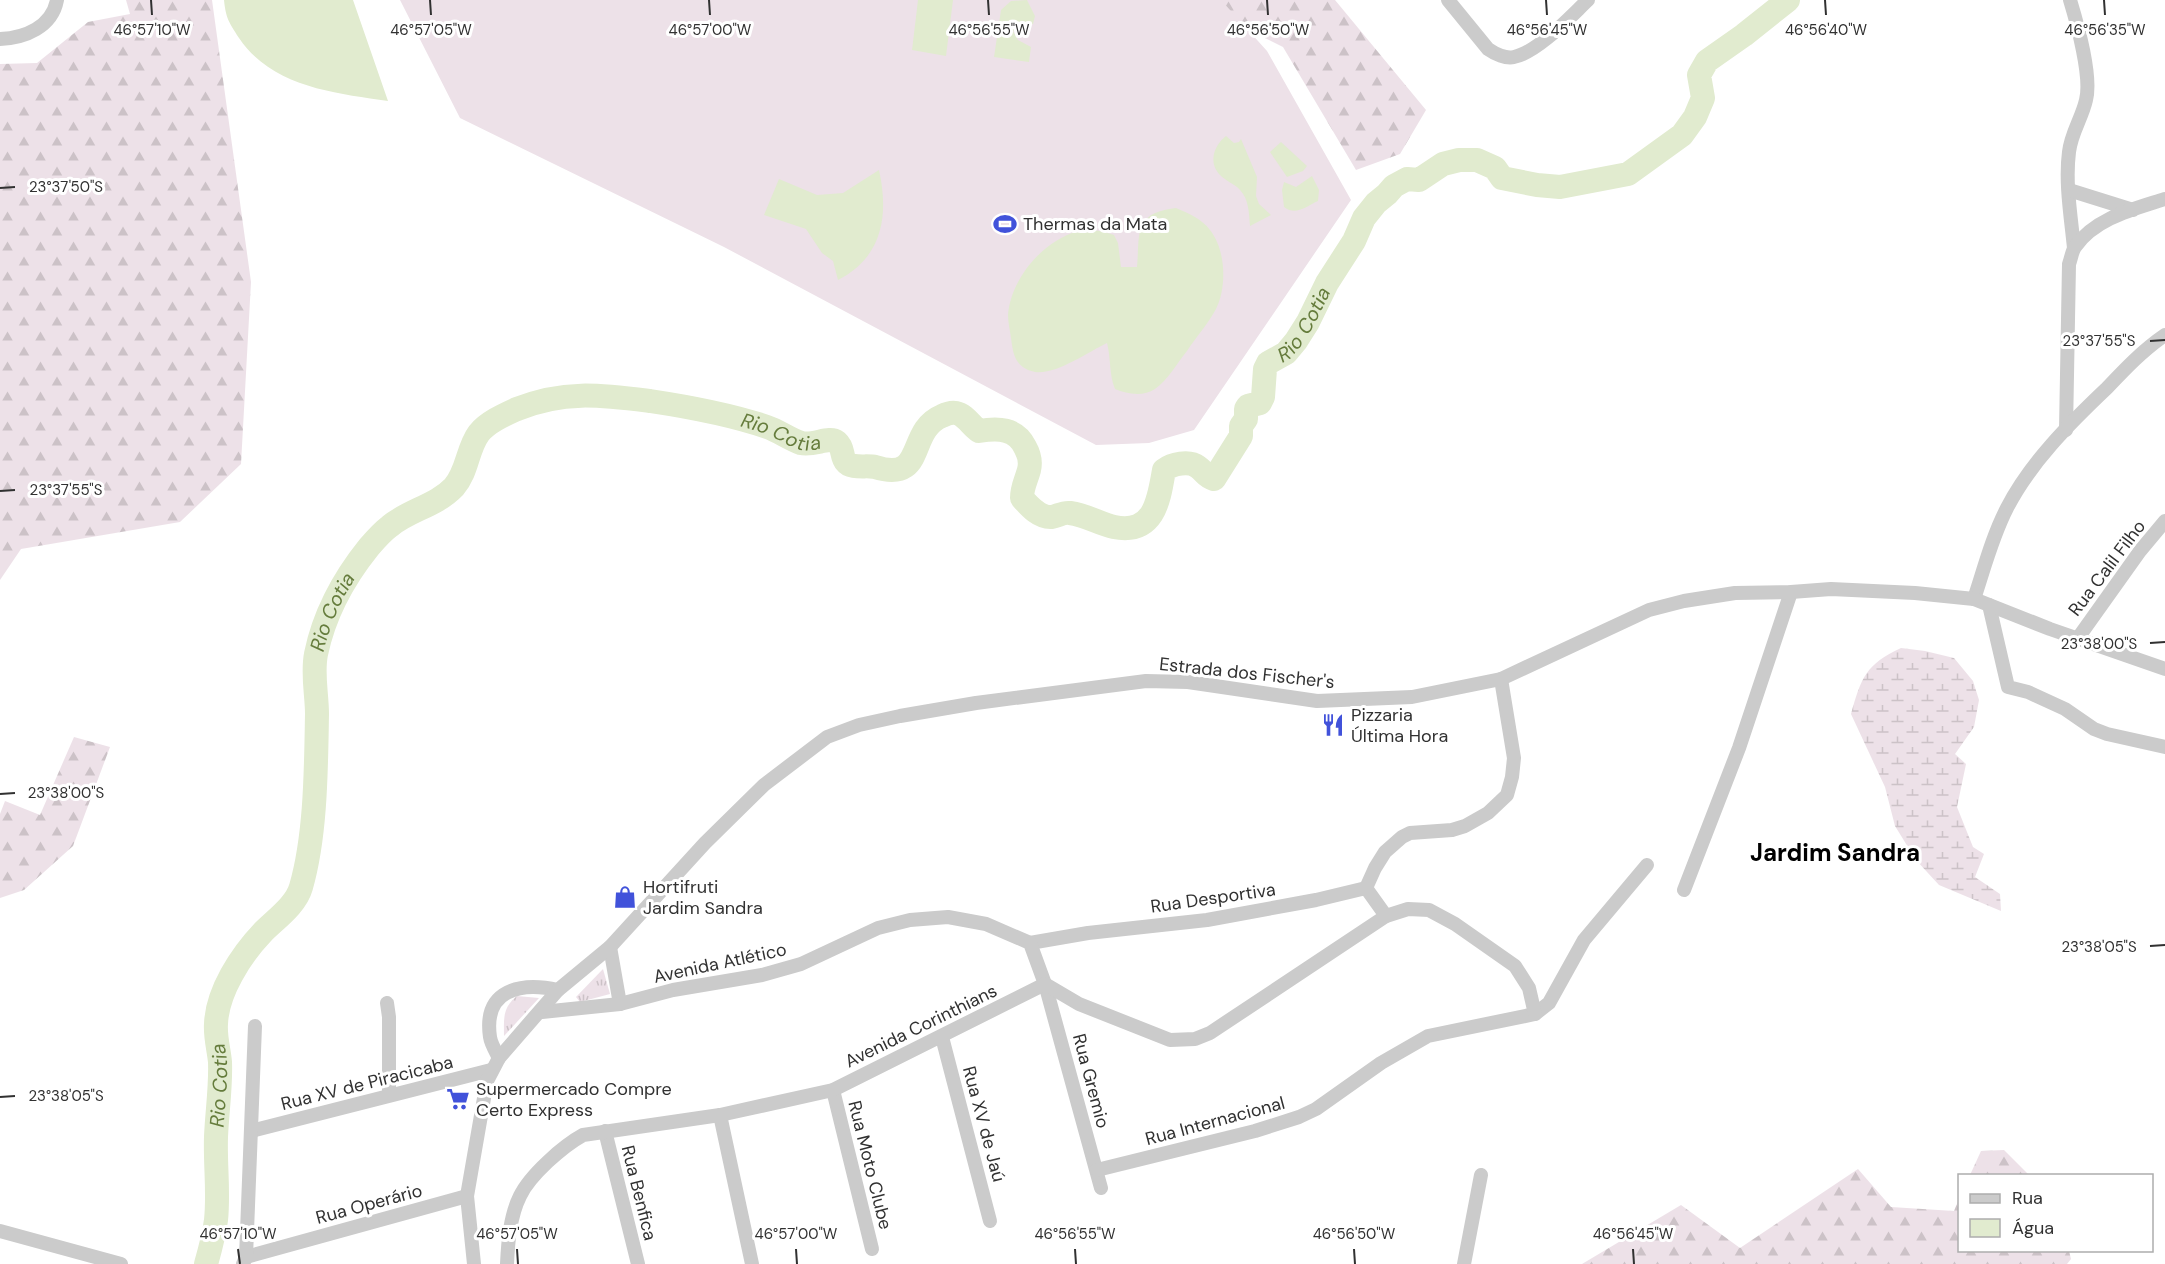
<svg xmlns="http://www.w3.org/2000/svg" width="2165" height="1264" viewBox="0 0 2165 1264" font-family="'DM Sans',sans-serif">
<defs>
<pattern id="grass-tufts" width="24" height="20" patternUnits="userSpaceOnUse" patternTransform="scale(1.5)"><rect width="24" height="20" fill="#ede1e8"/><path d="M3 7l-1-3M5 7V3M7 7l1-3M15 17l-1-3M17 17v-4M19 17l1-3" fill="none" stroke="#ccc2c7"/></pattern>
<pattern id="forest-firs" width="22" height="20" patternUnits="userSpaceOnUse" patternTransform="scale(1.5)"><rect width="22" height="20" fill="#ede1e8"/><path d="M5 1l3.5 6h-7zM16 11l3.5 6h-7z" fill="#ccc2c7"/></pattern>
<pattern id="wetland-marsh" width="20" height="14" patternUnits="userSpaceOnUse" patternTransform="scale(1.5)"><rect width="20" height="14" fill="#ede1e8"/><path d="M1 5h8M5 5V1M11 12h8M15 12V8" fill="none" stroke="#ccc2c7"/></pattern>
</defs>
<rect width="100%" height="100%" fill="#fff"/>
<g fill="url(#grass-tufts)">
<polygon points="603,969 610,994 580,1002 576,997"/>
<path d="M517 996 539 998 504 1036C504 1019 502 1008 517 996Z"/>
</g>
<g fill="url(#forest-firs)">
<polygon points="126,0 212,0 251,282 241,464 180,522 21,549 0,580 0,64 37,63 88,22 130,14"/>
<polygon points="1190,0 1335,0 1426,110 1400,154 1356,170 1283,47"/>
<polygon points="74,737 110,747 73,846 24,890 0,898 0,814 5,801 40,815"/>
<polygon points="2004,1150 2029,1175 1970,1175 1981,1151"/>
<polygon points="1858,1169 1891,1207 1954,1211 1959,1199 1960,1250 2069,1251 2071,1259 2067,1264 1582,1264 1681,1205 1740,1248"/>
</g>
<path fill="url(#wetland-marsh)" d="M1901 648 1925 651 1954 658 1973 681 1979 700 1974 727 1955 754 1966 764 1957 807 1973 847 1984 854 1975 877 2000 894 2001 911 1939 885 1916 860 1895 826 1885 787 1851 714C1861 678 1866 664 1901 648Z"/>
<polygon fill="#ede1e8" points="400,0 1221,0 1267,51 1351,200 1194,430 1149,443 1096,445 724,247 460,118"/>
<g fill="#e1ebcf">
<path d="M224 0H353L388 101C334 93 272 87 239 38 229 22 226 19 224 0Z"/>
<polygon points="918,0 953,0 946,56 912,50"/>
<polygon points="1027,0 1035,16 1033,24 1013,31 1018,40 1031,47 1029,62 994,57 1001,10 1011,1"/>
<path d="M1226 136 1234 143 1239 142 1241 139 1257 177 1256 196 1259 204 1271 215 1250 226C1249 214 1249 199 1240 190 1236 185 1230 183 1225 179 1207 167 1212 147 1226 136Z"/>
<polygon points="1281,142 1307,166 1303,171 1287,177 1270,152"/>
<path d="M879 170C889 215 883 257 838 280L833 261 822 253 806 229 764 215 779 179 817 195 843 193Z"/>
<path d="M1312 176 1319 190 1318 201C1305 207 1296 216 1284 207L1282 190 1284 182 1296 187Z"/>
<path d="M1176 208C1188 213 1202 219 1210 230 1226 250 1227 287 1216 309 1208 324 1196 337 1187 351 1177 363 1168 380 1155 389 1143 397 1127 394 1115 389 1109 375 1111 358 1107 343 1088 352 1056 375 1035 372 1015 368 1013 354 1011 338 1010 331 1008 322 1008 315 1011 278 1043 241 1078 231 1089 228 1103 231 1114 235L1118 243 1121 267H1137C1140 233 1133 213 1176 208Z"/>
</g>
<g fill="none" stroke-linecap="round" stroke-linejoin="round">
<path stroke="#e1ebcf" stroke-width="24" id="s1" d="M206 1264C210 1250 214 1235 216 1220 219 1192 215 1165 216 1137 217 1112 221 1087 220 1062 219 1050 215 1037 216 1024 217 992 241 955 263 932 276 919 296 905 301 887 316 835 316 768 317 714 317 694 312 674 316 654 324 615 344 578 369 547 375 540 382 532 390 526 409 510 436 506 454 487 468 471 467 449 479 433 488 422 504 415 517 409 564 390 601 395 650 401 690 407 729 414 767 427 779 431 789 439 801 443 814 446 829 436 837 442 844 448 841 457 846 462 851 469 867 465 875 467 927 483 906 431 942 416 946 414 951 412 956 413 966 415 971 426 979 431 998 428 1016 428 1025 447 1029 454 1031 462 1029 470 1026 481 1022 487 1022 498 1029 506 1039 518 1052 517 1058 516 1063 512 1070 513 1086 515 1100 524 1114 527 1155 535 1159 499 1164 470 1172 464 1189 460 1198 467 1205 472 1205 476 1214 479L1241 436V426L1246 419V409L1248 406 1260 403 1263 397 1265 369 1268 363 1286 353 1296 341 1308 322 1327 283 1354 241 1364 218 1376 203 1387 194 1394 186 1407 179 1419 180 1443 164 1459 160H1477L1495 168 1502 178 1537 185 1560 187 1628 174 1682 135 1695 117 1703 98 1699 75 1707 61 1744 35 1788 0"/>
<g stroke="#cbcbcb" stroke-width="14">
<path d="M1448 0 1488 49C1495 54 1506 59 1514 57 1538 52 1570 17 1588 0"/>
<path d="M2070 0C2077 23 2092 77 2086 100 2082 118 2071 133 2069 152 2065 183 2071 217 2074 248"/>
<path d="M0 39C25 38 52 27 57 0"/>
<polyline points="2069,190 2133,210"/>
<path d="M2066 430 2069 264C2071 259 2072 251 2075 247 2095 218 2134 209 2165 199"/>
<path d="M1974 599C1984 569 1992 537 2007 508 2030 463 2070 423 2107 388 2125 369 2143 350 2165 335"/>
<polyline points="1989,605 2008,687 2028,692 2065,709 2094,729 2107,734 2165,747"/>
<polyline points="2078,638 2140,551 2165,521"/>
<polyline points="1366,888 1375,868 1385,852 1402,837 1410,833 1452,830 1465,826 1488,813 1507,795 1512,777 1514,758 1501,679"/>
<polyline points="1684,890 1739,748 1791,592"/>
<polyline points="1030,943 1088,933 1207,920 1316,900 1366,888 1386,916"/>
<polyline points="610,947 620,1004"/>
<polyline points="387,1003 389,1017 389,1094"/>
<polyline points="542,1012 620,1004 673,990 762,975 801,964 878,928 910,920 948,917 986,924 1030,943 1045,984 1101,1188"/>
<polyline points="942,1037 990,1221"/>
<path d="M499 1058C496 1052 491 1044 490 1037 483 989 521 982 558 990"/>
<polyline points="833,1090 872,1249"/>
<polyline points="720,1115 752,1264"/>
<polyline points="251,1131 491,1070"/>
<polyline points="605,1131 638,1264"/>
<polyline points="1097,1170 1255,1131 1299,1117 1316,1109 1381,1063 1428,1036 1535,1014 1549,1003 1584,940 1647,865"/>
<polyline points="0,1231 121,1264"/>
<polyline points="246,1257 467,1196"/>
<polyline points="243,1264 246,1257 255,1026"/>
<polyline points="474,1264 467,1196 487,1081 499,1058 558,990 610,947 705,843 764,785 827,737 859,725 900,716 976,703 1146,681 1188,682 1317,701 1412,697 1501,679 1649,610 1684,601 1735,593 1791,592 1831,589 1915,593 1974,599 2050,629 2165,669"/>
<path d="M507 1264C508 1242 510 1216 520 1196 530 1175 563 1146 583 1135L720 1115 833 1090 1045 984 1079 1004 1170 1040 1195 1039 1210 1033 1386 916 1408 909 1429 910 1455 924 1515 966 1529 988 1535 1014"/>
<polyline points="1464,1264 1481,1175"/>
</g>
</g>
<path fill="none" stroke="#313131" stroke-width="2" d="M151 0 152 15M430 0 431 15M709 0 710 15M988 0 989 15M1267 0 1268 15M1546 0 1547 15M1825 0 1826 15M2104 0 2105 15M0 188 15 187M2150 341 2165 340M0 491 15 490M2150 643 2165 642M0 794 15 793M2150 946 2165 945M0 1097 15 1096M238 1249 240 1264M517 1249 518 1264M796 1249 797 1264M1075 1249 1076 1264M1354 1249 1355 1264M1633 1249 1634 1264"/>
<defs>
<g id="stadium-bare" transform="scale(1.8)"><path d="M0-5a6.5 5 0 1 0 0 10a6.5 5 0 1 0 0-10ZM-3.5-1.8h7v3.6h-7Z" fill="#4152da" stroke="#fff" stroke-width="2.5" paint-order="stroke"/></g>
<g id="restaurant-bare" transform="scale(1.8)"><path d="M-5-6h1v4h1v-4h1v4h1v-4h1v5L-1.5 .5V6h-2V.5L-5-1ZM5-6V6H3V1.5H1.5Q1.5-4 5-6Z" fill="#4152da" stroke="#fff" stroke-width="2.5" paint-order="stroke"/></g>
<g id="shop-bare" transform="scale(1.8)"><path d="M-5-2.5h2.3a2.7 3.5 0 0 1 5.4 0H5L5.5 6h-11ZM-1.5-2.5h3a1.5 2.3 0 0 0-3 0Z" fill="#4152da" stroke="#fff" stroke-width="2.5" paint-order="stroke"/></g>
<g id="supermarket-bare" transform="scale(1.8)"><path d="M-6-5.5h2.5l.6 2H6L4.5 2H-2.5L-4.4-4H-6ZM-1.5 3.2a1.3 1.3 0 1 0 .1 0ZM3 3.2a1.3 1.3 0 1 0 .1 0Z" fill="#4152da" stroke="#fff" stroke-width="2.5" paint-order="stroke"/></g>
</defs>
<g fill-rule="evenodd">
<use href="#stadium-bare" x="1005" y="224"/>
<use href="#restaurant-bare" x="1333" y="725"/>
<use href="#shop-bare" x="625" y="897"/>
<use href="#supermarket-bare" x="458" y="1099"/>
</g>
<g text-anchor="middle" stroke-width="6" stroke-linejoin="round" paint-order="stroke">
<g font-size="18" fill="#313131" stroke="#fff" text-anchor="start">
<text x="1023" y="230">Thermas da Mata</text>
<text x="1351" y="721">Pizzaria<tspan x="1351" dy="21">Última Hora</tspan></text>
<text x="643" y="893">Hortifruti<tspan x="643" dy="21">Jardim Sandra</tspan></text>
<text x="476" y="1095">Supermercado Compre<tspan x="476" dy="21">Certo Express</tspan></text>
</g>
<g font-size="18" fill="#313131" stroke="#fff">
<text transform="translate(2107 568) rotate(-53)" y="6">Rua Calil Filho</text>
<text transform="translate(1247 673) rotate(6)" y="6">Estrada dos Fischer's</text>
<text transform="translate(1213 898) rotate(-8)" y="6">Rua Desportiva</text>
<text transform="translate(720 963) rotate(-12)" y="6">Avenida Atlético</text>
<text transform="translate(921 1026) rotate(-26)" y="6">Avenida Corinthians</text>
<text transform="translate(1091 1081) rotate(75)" y="6">Rua Gremio</text>
<text transform="translate(367 1083) rotate(-14)" y="6">Rua XV de Piracicaba</text>
<text transform="translate(1215 1121) rotate(-15)" y="6">Rua Internacional</text>
<text transform="translate(984 1124) rotate(75)" y="6">Rua XV de Jaú</text>
<text transform="translate(870 1165) rotate(76)" y="6">Rua Moto Clube</text>
<text transform="translate(639 1193) rotate(76)" y="6">Rua Benfica</text>
<text transform="translate(369 1204) rotate(-15)" y="6">Rua Operário</text>
</g>
<g font-size="20" font-style="italic" fill="#657c3c" stroke="#fff">
<text dy="7" stroke="none"><textPath href="#s1" startOffset="2036">Rio Cotia</textPath></text>
<text dy="7" stroke="none"><textPath href="#s1" startOffset="1242">Rio Cotia</textPath></text>
<text dy="7" stroke="none"><textPath href="#s1" startOffset="686">Rio Cotia</textPath></text>
<text dy="7" stroke="none"><textPath href="#s1" startOffset="180">Rio Cotia</textPath></text>
</g>
<g font-size="24" font-weight="bold" fill="#000" stroke="#fff">
<text x="1835" y="861">Jardim Sandra</text>
</g>
</g>
<g font-size="15" text-anchor="middle" fill="#313131" stroke="#fff" stroke-width="6" stroke-linejoin="round" paint-order="stroke">
<text x="152" y="35">46°57'10"W</text>
<text x="431" y="35">46°57'05"W</text>
<text x="710" y="35">46°57'00"W</text>
<text x="989" y="35">46°56'55"W</text>
<text x="1268" y="35">46°56'50"W</text>
<text x="1547" y="35">46°56'45"W</text>
<text x="1826" y="35">46°56'40"W</text>
<text x="2105" y="35">46°56'35"W</text>
<text x="66" y="192">23°37'50"S</text>
<text x="2099" y="346">23°37'55"S</text>
<text x="66" y="495">23°37'55"S</text>
<text x="2099" y="649">23°38'00"S</text>
<text x="66" y="798">23°38'00"S</text>
<text x="2099" y="952">23°38'05"S</text>
<text x="66" y="1101">23°38'05"S</text>
<text x="238" y="1239">46°57'10"W</text>
<text x="517" y="1239">46°57'05"W</text>
<text x="796" y="1239">46°57'00"W</text>
<text x="1075" y="1239">46°56'55"W</text>
<text x="1354" y="1239">46°56'50"W</text>
<text x="1633" y="1239">46°56'45"W</text>
</g>
<rect x="1958" y="1174" width="195" height="78" fill="#ffffff" stroke="#adadad" stroke-width="1.5"/>
<rect x="1970" y="1194" width="30" height="9" fill="#cbcbcb" stroke="#adadad" stroke-width="1.5"/>
<text x="2012" y="1204" font-size="18" fill="#313131">Rua</text>
<rect x="1970" y="1219" width="30" height="18" fill="#e1ebcf" stroke="#adadad" stroke-width="1.5"/>
<text x="2012" y="1234" font-size="18" fill="#313131">Água</text>
</svg>
